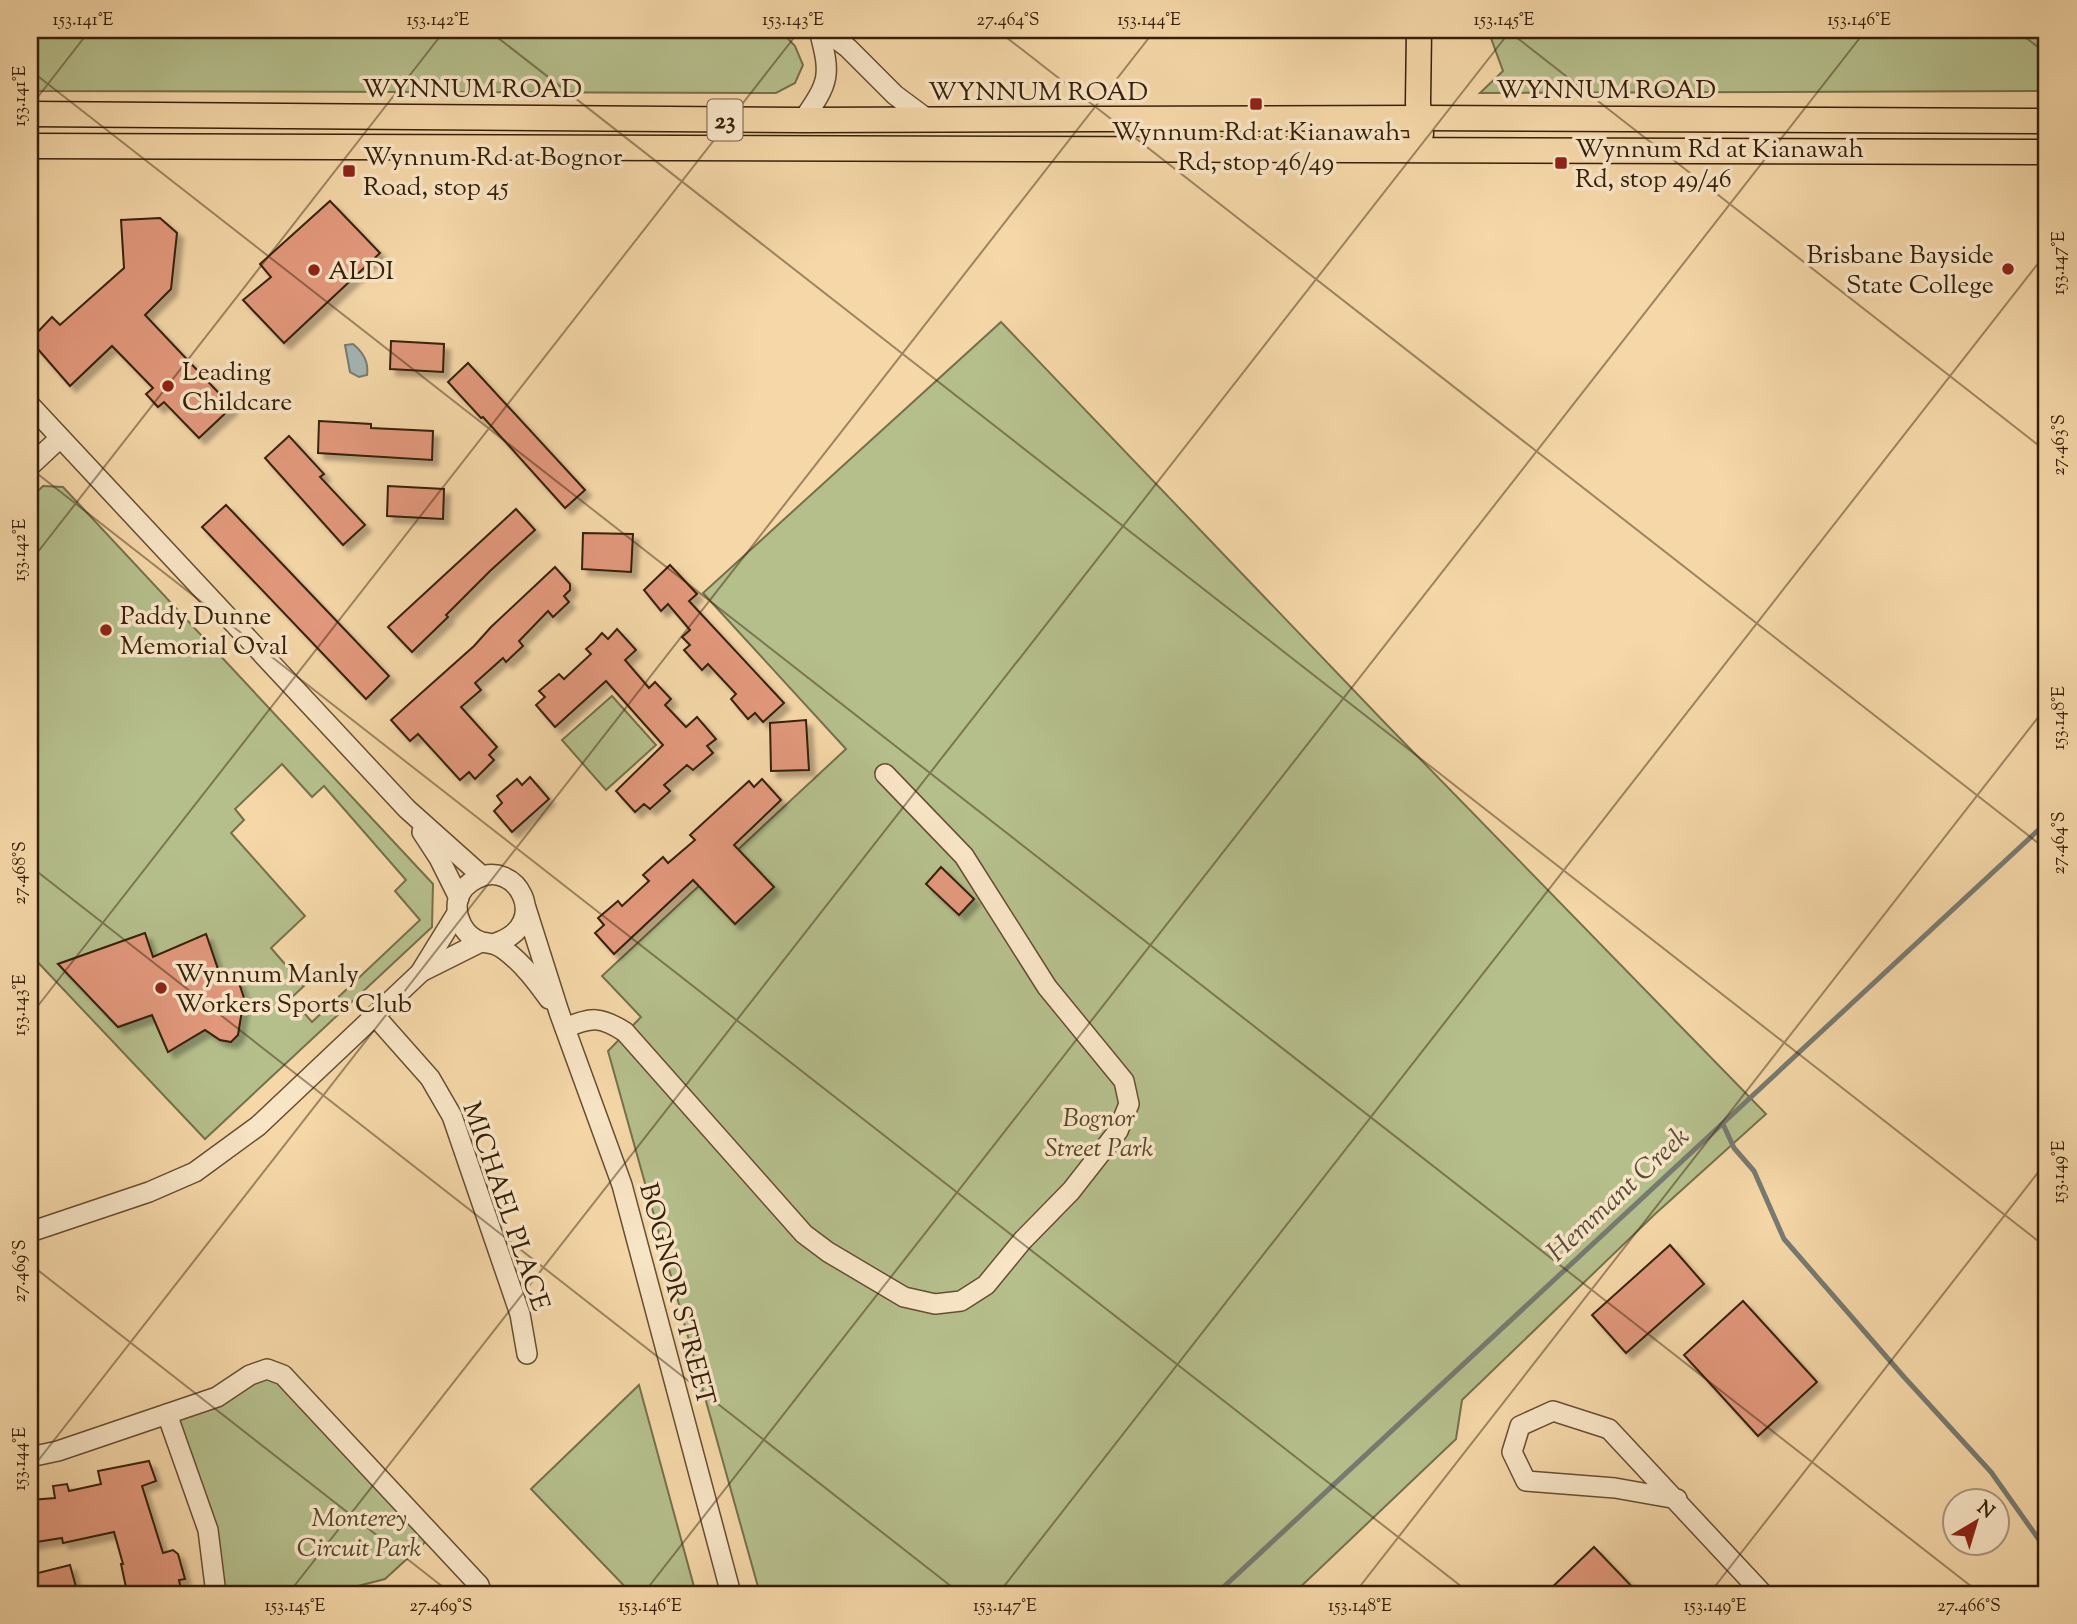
<svg xmlns="http://www.w3.org/2000/svg" width="2077" height="1624" viewBox="0 0 2077 1624" font-family="'Sorts Mill Goudy',serif">
<defs>
<filter id="shadow"><feDropShadow dx="6" dy="6" stdDeviation="2" flood-color="#0004"/></filter>
</defs>
<rect width="100%" height="100%" fill="#f5d7a8"/>
<filter id="stains"><feTurbulence type="fractalNoise" baseFrequency=".00286" numOctaves="4"/><feColorMatrix values="0 0 0 0 .2 0 0 0 0 .09 0 0 0 0 .02 0 0 0 .5 -.17"/></filter>
<radialGradient id="worn" r=".72"><stop offset=".6" stop-color="#630" stop-opacity="0"/><stop offset="1" stop-color="#630" stop-opacity=".3"/></radialGradient>
<g fill="#b5bf8c" stroke="#76704a" stroke-width="2" fill-rule="evenodd">
<polygon points="30,30 780,30 795,46 803,65 795,83 776,93 30,91"/>
<polygon points="1488,30 2047,30 2047,91 1480,93 1503,71"/>
<polygon points="1001,322 1386,724 1766,1114 1654,1215 1462,1400 1456,1439 1293,1594 760,1594 608,1051 641,1017 602,976 846,749 703,593"/>
<path d="M43 486 63 487 433 884 432 927 205 1139 30 954V499ZM282 764 312 797 324 786 406 880 395 891 420 920 312 1022 291 998 304 986 271 948 305 916 231 833 244 820 235 809ZM145 933 153 957 206 934 221 978 235 972 231 1042 220 1040 205 1030 168 1051 152 1015 118 1027 58 964Z"/>
<polygon points="612,696 656,745 606,790 562,740"/>
<polygon points="267,1369 433,1535 385,1579 327,1594 216,1594 167,1414"/>
<polygon points="639,1385 696,1594 632,1594 531,1489"/>
</g>
<path fill="#a3b6b5" stroke="#777a70" stroke-width="2" d="M353 344C363 352 369 362 367 375L359 377 350 372 345 345Z"/>
<g fill="none" stroke-linecap="round" stroke-linejoin="round">
<g stroke="#777a70" stroke-width="5">
<polyline points="1723,1124 1734,1148 1754,1171 1784,1239 1904,1377 1991,1472 2047,1551"/>
<polyline points="1216,1594 2047,822"/>
</g>
</g>
<g fill="#e2987c" stroke="#362009" stroke-width="2" filter="url(#shadow)">
<polygon points="330,201 380,253 284,343 243,300 271,277 260,264"/>
<polygon points="160,218 177,233 171,289 145,315 232,407 199,438 164,402 158,407 146,394 153,388 112,346 70,386 30,340 52,317 60,325 124,268 121,220"/>
<polygon points="391,341 444,344 443,372 390,369"/>
<polygon points="468,363 585,490 565,508 483,417 481,418 448,382"/>
<polygon points="319,421 371,424 371,428 433,431 432,460 318,453"/>
<polygon points="289,436 324,474 320,477 365,525 343,545 265,458"/>
<polygon points="388,486 444,489 443,519 387,516"/>
<polygon points="226,505 389,676 366,699 202,527"/>
<polygon points="516,509 535,530 490,571 446,615 448,617 412,652 388,627"/>
<polygon points="583,533 633,534 631,572 582,569"/>
<polygon points="670,565 697,594 689,601 784,703 763,722 755,713 748,719 731,699 736,694 708,664 702,670 684,650 690,645 682,637 690,630 668,604 661,611 644,590"/>
<polygon points="555,567 570,584 570,590 564,596 569,602 553,617 548,611 519,641 523,646 506,662 503,658 475,683 481,690 461,707 497,747 489,755 494,760 475,779 469,772 460,780 418,734 410,741 391,720 474,646 491,627"/>
<polygon points="617,629 636,650 625,660 649,688 655,682 671,699 665,705 686,727 697,717 716,739 707,746 713,753 693,770 687,765 664,785 670,791 650,809 644,804 635,812 616,791 663,745 606,681 555,727 536,705 545,697 539,691 559,674 564,679 591,654 586,649 594,642 602,633 608,639"/>
<polygon points="806,720 809,770 771,771 770,723"/>
<polygon points="530,777 549,799 512,832 494,811 502,803 497,796 517,779 522,785"/>
<polygon points="762,779 781,800 734,845 774,887 735,924 693,880 614,954 595,933 604,925 598,918 618,901 622,906 649,881 643,875 663,857 668,863 695,840 690,835 749,781 754,787"/>
<polygon points="941,867 974,899 959,915 926,884"/>
<polygon points="145,933 153,957 206,934 221,978 235,971 244,998 238,1035 231,1042 220,1040 205,1030 168,1052 152,1015 118,1027 58,964"/>
<polygon points="1670,1245 1704,1284 1626,1353 1592,1315"/>
<polygon points="1743,1301 1817,1382 1758,1436 1684,1355"/>
<polygon points="149,1461 156,1481 142,1486 163,1553 173,1550 178,1554 185,1579 179,1580 182,1594 140,1594 139,1590 127,1592 121,1564 123,1564 114,1532 63,1543 62,1538 30,1543 30,1500 55,1498 53,1486 67,1484 69,1491 101,1484 98,1471"/>
<polygon points="1594,1547 1639,1594 1545,1594"/>
<polygon points="70,1565 76,1587 56,1592 57,1594 30,1594 30,1575"/>
</g>
<g fill="none" stroke-linecap="round" stroke-linejoin="round">
<g stroke="#664e31" stroke-width="22">
<g id="minor">
<polyline points="824,30 848,48 895,95 930,121"/>
<path d="M803 120C830 81 831 76 819 30"/>
<polyline points="30,405 407,809 482,876"/>
<polyline points="30,466 60,438"/>
<polyline points="422,832 439,858 459,898"/>
<polyline points="526,908 559,1012 622,1185 731,1594"/>
<path d="M496 943C553 924 516 857 476 879 468 883 461 890 458 899 454 916 464 937 482 942 493 944 497 944 506 951 524 965 536 981 549 999"/>
<polyline points="421,972 481,942"/>
<polyline points="375,1016 430,1078 452,1116 520,1314 527,1354"/>
<path d="M565 1028C592 1017 600 1016 625 1032L804 1234 828 1252 904 1297 935 1304 961 1301 986 1285 1023 1240 1071 1191 1118 1131 1129 1104 1124 1081 1047 987 964 856 885 774"/>
<polyline points="30,1232 149,1192 195,1172 258,1126 420,973 457,913"/>
<polyline points="30,1457 58,1451 167,1414"/>
<polyline points="1677,1499 1615,1488 1526,1481 1512,1452 1520,1426 1553,1411 1609,1429 1763,1594"/>
<polyline points="216,1594 208,1530 167,1414 217,1397 250,1375 267,1369 283,1375 479,1585 482,1594"/>
</g>
</g>
<g stroke="#362009" stroke-width="27">
<g id="major">
<polyline points="1419,30 1418,103 1421,134"/>
<polyline points="30,114 803,120 1420,118 2047,121"/>
<polyline points="30,146 2047,152"/>
</g>
</g>
<use href="#minor" stroke="#f8e5c6" stroke-width="19"/>
<use href="#major" stroke="#f5d7a8" stroke-width="24"/>
</g>
<path fill="none" stroke="#362009" stroke-width="2" stroke-opacity="0.45" d="M488 30 2047 1248M997 30 2047 850M1507 30 2047 452M2016 30 2047 54M30 70 1981 1594M30 107 90 30M30 468 1471 1594M30 562 445 30M30 866 961 1594M30 1016 800 30M30 1264 452 1594M30 1471 1155 30M288 1594 1511 30M643 1594 1866 30M998 1594 2047 252M1354 1594 2047 706M1709 1594 2047 1161"/>
<g fill="#8f2418" stroke="#f8e5c6" stroke-width="2.5">
<rect x="1249" y="97" width="14" height="14" rx="3.5"/>
<rect x="1554" y="156" width="14" height="14" rx="3.5"/>
<rect x="342" y="164" width="14" height="14" rx="3.5"/>
<circle cx="2008" cy="269" r="7"/>
<circle cx="314" cy="270" r="7"/>
<circle cx="168" cy="386" r="7"/>
<circle cx="106" cy="630" r="7"/>
<circle cx="161" cy="988" r="7"/>
</g>
<g text-anchor="middle" stroke-width="7" stroke-linejoin="round" paint-order="stroke">
<rect fill="#f8e5c6" stroke="#705b42" stroke-width="2" x="707.5" y="99.5" width="35" height="41" rx="5"/>
<g font-size="24" font-weight="bold" fill="#362009">
<text x="725" y="128">23</text>
</g>
<g font-size="26" fill="#362009" stroke="#f8e5c6">
<text x="472" y="97">WYNNUM ROAD</text>
<text x="1606" y="98">WYNNUM ROAD</text>
<text x="1038" y="100">WYNNUM ROAD</text>
<text transform="translate(507 1206) rotate(71)" y="9">MICHAEL PLACE</text>
<text transform="translate(678 1294) rotate(75)" y="9">BOGNOR STREET</text>
</g>
<g font-size="26" fill="#362009" stroke="#f8e5c6" text-anchor="start">
<text x="1256" y="140" text-anchor="middle">Wynnum Rd at Kianawah<tspan x="1256" dy="30">Rd, stop 46/49</tspan></text>
<text x="1575" y="157">Wynnum Rd at Kianawah<tspan x="1575" dy="30">Rd, stop 49/46</tspan></text>
<text x="363" y="165">Wynnum Rd at Bognor<tspan x="363" dy="30">Road, stop 45</tspan></text>
<text x="1994" y="263" text-anchor="end">Brisbane Bayside<tspan x="1994" dy="30">State College</tspan></text>
<text x="328" y="279">ALDI</text>
<text x="182" y="380">Leading<tspan x="182" dy="30">Childcare</tspan></text>
<text x="120" y="624">Paddy Dunne<tspan x="120" dy="30">Memorial Oval</tspan></text>
<text x="175" y="982">Wynnum Manly<tspan x="175" dy="30">Workers Sports Club</tspan></text>
</g>
<g font-size="26" font-style="italic" fill="#56482a" stroke="#f8e5c6">
<text x="1099" y="1126">Bognor<tspan x="1099" dy="30">Street Park</tspan></text>
<text x="359" y="1526">Monterey<tspan x="359" dy="30">Circuit Park</tspan></text>
</g>
<g font-size="28" font-style="italic" fill="#574d3d" stroke="#f8e5c6">
<text transform="translate(1617 1193) rotate(-43)" y="10">Hemmant Creek</text>
</g>
</g>
<rect width="2077" height="1624" fill="none" stroke="#f5d7a8" stroke-width="77"/>
<g transform="translate(1976 1522) rotate(38)"><circle r="33" fill="#f8e5c6" stroke="#aa967a" stroke-width="2"/>
<path d="M0-5L12 26L0 18L-12 26Z" fill="#8f2418"/>
<text y="-10" font-size="19" font-weight="bold" text-anchor="middle" fill="#362009">N</text>
</g>
<rect x="38" y="38" width="2000" height="1548" fill="none" stroke="#362009" stroke-width="2.5"/>
<g font-size="18" text-anchor="middle" fill="#362009">
<text x="83" y="25">153.141°E</text>
<text x="438" y="25">153.142°E</text>
<text x="793" y="25">153.143°E</text>
<text x="1008" y="25">27.464°S</text>
<text x="1149" y="25">153.144°E</text>
<text x="1504" y="25">153.145°E</text>
<text x="1859" y="25">153.146°E</text>
<text transform="translate(19 96) rotate(-90)" y="6">153.141°E</text>
<text transform="translate(2058 263) rotate(-90)" y="6">153.147°E</text>
<text transform="translate(2058 445) rotate(-90)" y="6">27.463°S</text>
<text transform="translate(19 550) rotate(-90)" y="6">153.142°E</text>
<text transform="translate(2058 718) rotate(-90)" y="6">153.148°E</text>
<text transform="translate(2058 843) rotate(-90)" y="6">27.464°S</text>
<text transform="translate(19 873) rotate(-90)" y="6">27.468°S</text>
<text transform="translate(19 1005) rotate(-90)" y="6">153.143°E</text>
<text transform="translate(2058 1172) rotate(-90)" y="6">153.149°E</text>
<text transform="translate(19 1271) rotate(-90)" y="6">27.469°S</text>
<text transform="translate(19 1459) rotate(-90)" y="6">153.144°E</text>
<text x="295" y="1611">153.145°E</text>
<text x="441" y="1611">27.469°S</text>
<text x="650" y="1611">153.146°E</text>
<text x="1005" y="1611">153.147°E</text>
<text x="1360" y="1611">153.148°E</text>
<text x="1715" y="1611">153.149°E</text>
<text x="1969" y="1611">27.466°S</text>
</g>
<rect width="100%" height="100%" filter="url(#stains)"/>
<rect width="100%" height="100%" fill="url(#worn)"/>
</svg>
